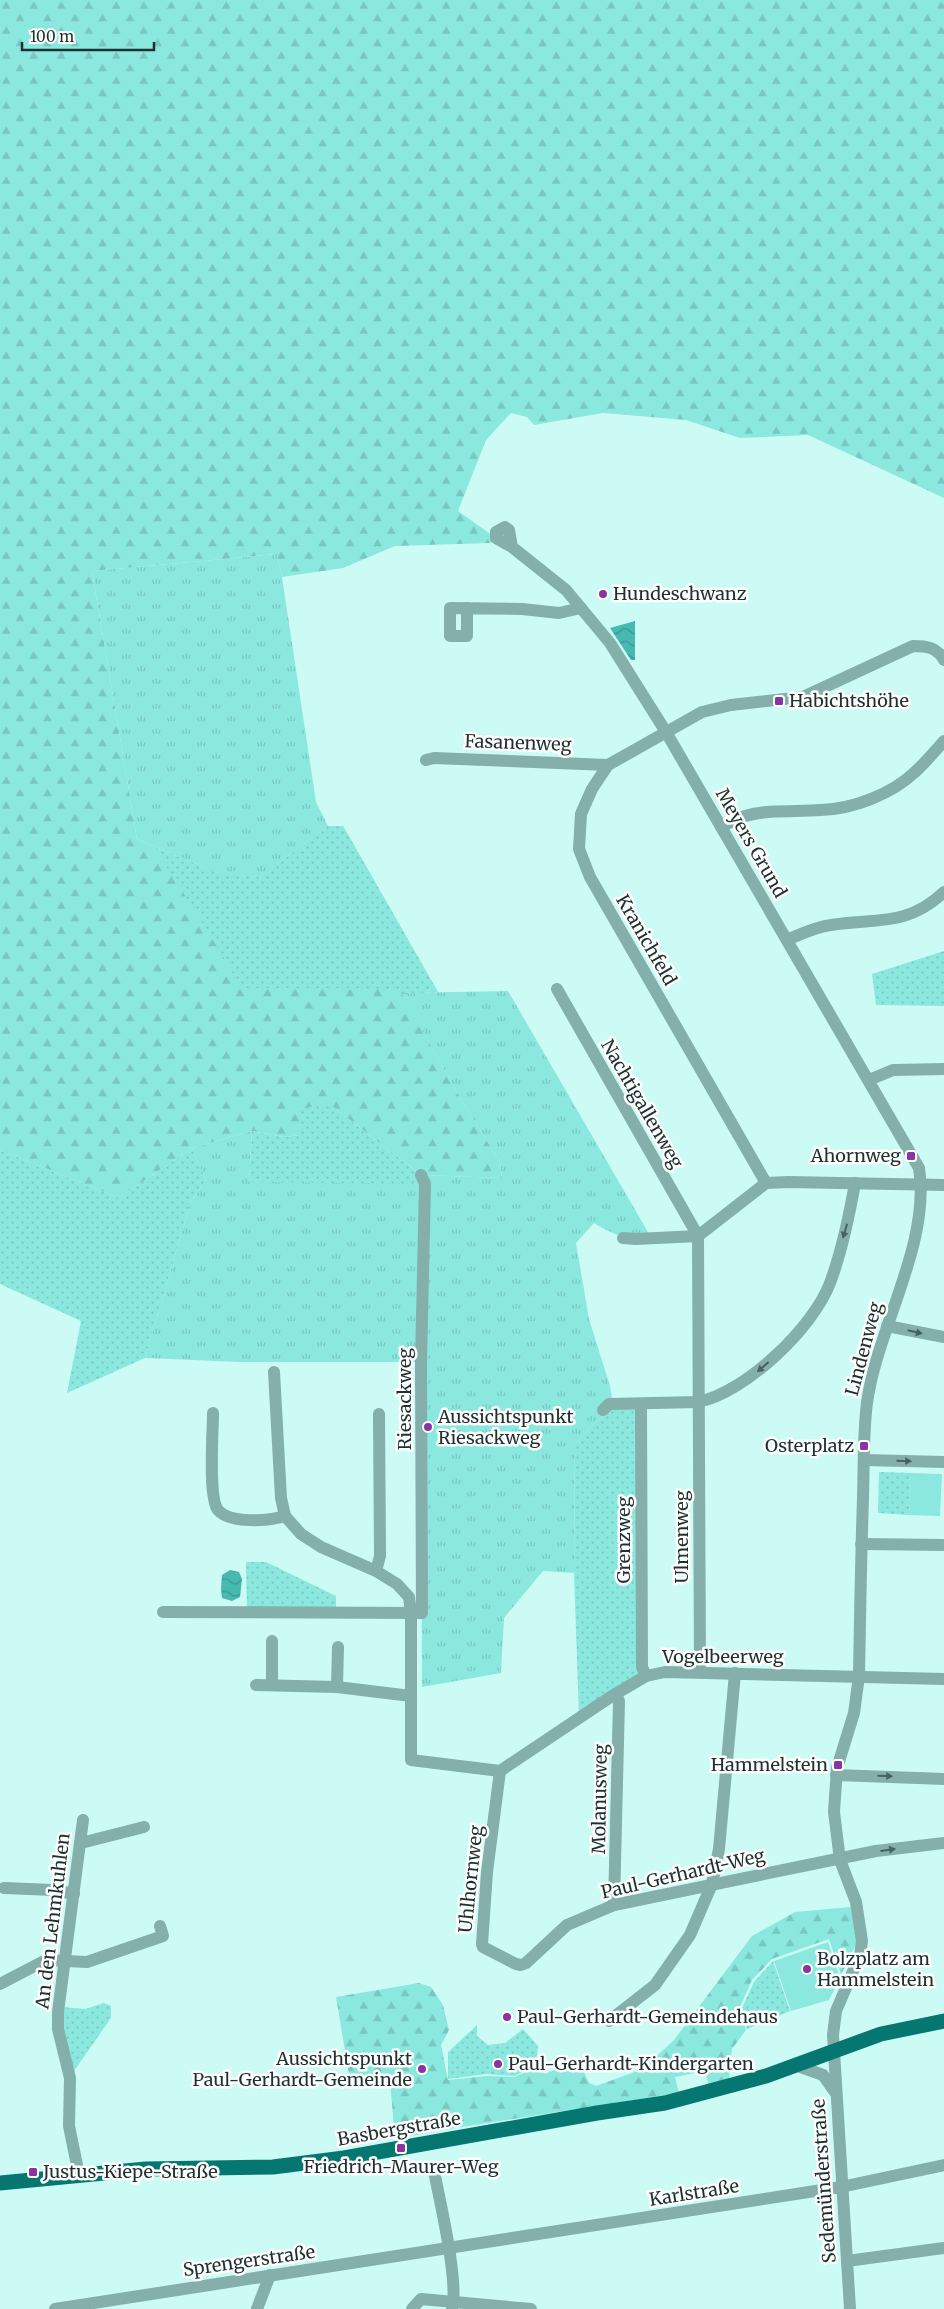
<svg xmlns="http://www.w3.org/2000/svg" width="944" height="2309" viewBox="0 0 944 2309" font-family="Merriweather,serif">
<defs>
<pattern id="grass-tufts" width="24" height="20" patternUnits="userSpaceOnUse" patternTransform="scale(1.25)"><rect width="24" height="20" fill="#8be8df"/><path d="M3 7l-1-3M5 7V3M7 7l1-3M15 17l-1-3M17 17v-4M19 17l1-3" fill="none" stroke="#78c7c0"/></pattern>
<pattern id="forest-firs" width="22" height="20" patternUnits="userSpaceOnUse" patternTransform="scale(1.25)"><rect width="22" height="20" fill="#8be8df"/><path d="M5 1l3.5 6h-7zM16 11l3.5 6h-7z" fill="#78c7c0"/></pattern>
<pattern id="park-dots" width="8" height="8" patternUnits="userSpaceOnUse" patternTransform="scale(1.25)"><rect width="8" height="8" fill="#8be8df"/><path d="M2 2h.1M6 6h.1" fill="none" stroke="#78c7c0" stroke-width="1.8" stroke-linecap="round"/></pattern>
<pattern id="water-waves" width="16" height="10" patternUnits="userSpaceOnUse" patternTransform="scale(1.25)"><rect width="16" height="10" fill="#46b9b1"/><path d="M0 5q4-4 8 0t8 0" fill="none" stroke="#3a9790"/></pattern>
</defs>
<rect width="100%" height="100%" fill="#ccfbf6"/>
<g fill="url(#grass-tufts)">
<polygon points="277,554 282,577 316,802 328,826 260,877 220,874 137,839 92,571"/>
<path d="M508 991 652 1239C627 1238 616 1237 594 1223L576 1243 589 1319 610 1386 613 1404 575 1444 574 1573 543 1571 504 1618 501 1673 422 1687 421 1362H239L145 1358 191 1201 206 1180 192 1148 252 1131 249 1182 421 1175 502 1178 500 1162 462 1101 401 993Z"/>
</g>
<g fill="url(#forest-firs)">
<polygon points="0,0 944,0 944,498 808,435 740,438 686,420 603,413 534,425 527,417 511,413 486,440 458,511 496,538 490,543 395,546 343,568 282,577 277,554 92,571 137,839 220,874 260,877 328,826 343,826 438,992 402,994 462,1101 500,1162 502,1178 421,1175 333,1107 301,1135 284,1137 252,1131 192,1148 119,1198 0,1150"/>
<polygon points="851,1907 858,1940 841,1975 829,1939 772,1959 752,1980 740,2007 746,2030 732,2049 729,2079 709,2086 705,2071 675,2077 679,2093 443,2130 395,2139 390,2081 351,2087 336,1997 419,1983 431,1987 443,2005 449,2030 441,2045 448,2080 486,2076 515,2077 537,2066 545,2074 578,2059 589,2083 596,2086 643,2069 674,2040 752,1936 795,1912"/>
</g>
<g fill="url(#park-dots)">
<polygon points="328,826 343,826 438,992 401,993 399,991 358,988 241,988 217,946 154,847 220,874 260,877"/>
<polygon points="944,951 944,1006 876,1005 872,974"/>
<polygon points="321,1105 333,1107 421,1175 425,1184 249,1182 252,1131 284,1137 301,1135 301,1109"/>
<polygon points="192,1148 206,1180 191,1201 145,1358 67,1393 81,1321 0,1284 0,1150 119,1198"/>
<polygon points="613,1404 641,1404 646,1676 579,1718 574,1573 575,1444"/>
<polygon points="879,1472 911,1473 909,1515 878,1513"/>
<polygon points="246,1562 266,1562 336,1596 336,1613 247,1612"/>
<polygon points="773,1961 790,2011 747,2029 742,2008 754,1982"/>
<polygon points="104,2003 111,2006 111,2018 74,2071 62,2027 62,2007 85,2009"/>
<polygon points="477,2025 477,2036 488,2045 505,2043 523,2029 538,2046 536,2065 515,2076 486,2074 448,2079 448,2052"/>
</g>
<g fill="#8be8df">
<polygon points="911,1473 942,1474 940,1516 909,1515"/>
<polygon points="828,1942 840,1978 829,2000 791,2011 774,1961"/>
</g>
<g fill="url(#water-waves)">
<polygon points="635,621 635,660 631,660 610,628"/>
<polygon points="230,1570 239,1572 242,1579 240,1597 232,1601 222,1598 221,1589 222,1575"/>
</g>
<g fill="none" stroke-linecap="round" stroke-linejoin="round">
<g stroke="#84afaa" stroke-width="12">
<path d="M512 547 496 538V532L505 527 509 530 512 547 566 590 610 643 666 732 919 1168C931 1244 877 1328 867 1403 863 1434 864 1466 863 1498 861 1557 860 1616 859 1676L854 1713 837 1768 834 1812 840 1860 856 1902 862 1941 860 1955 836 2011 833 2035 850 2309"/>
<polyline points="467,608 467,636 450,636 450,608 522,609 559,613 581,608"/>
<polyline points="426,760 434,758 608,765"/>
<path d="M721 827C729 823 737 819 745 816 770 809 796 812 821 810 853 809 892 794 915 772 926 762 935 751 944 741"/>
<path d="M787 940C801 934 815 927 831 925 876 918 907 927 944 892"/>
<polyline points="557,989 698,1236 700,1672"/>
<polyline points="869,1080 893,1070 944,1069"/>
<path d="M766 1183 590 877 579 849 581 814 592 789 608 765 702 712 731 705 803 697 913 646C926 646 937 647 944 660"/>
<polyline points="623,1238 636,1239 698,1236 766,1183 788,1182 944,1185"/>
<polyline points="887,1326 944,1337"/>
<polyline points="274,1372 281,1498 285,1516 301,1534 321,1547 376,1571 397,1584 409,1597 411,1614 411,1760 500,1771 612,1696 646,1676 665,1672 944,1679"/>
<polyline points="641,1404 642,1667 646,1676"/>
<path d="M603 1410 609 1404 698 1402C745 1393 813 1328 830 1283 842 1251 849 1217 855 1183"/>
<path d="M213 1413C213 1431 208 1498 218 1510 230 1524 269 1521 285 1516"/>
<polyline points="864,1460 944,1462"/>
<polyline points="861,1544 944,1545"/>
<polyline points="376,1571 380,1556 379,1414"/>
<polyline points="163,1612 422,1613 421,1362 425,1184 421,1175"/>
<polyline points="272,1641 272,1685"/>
<polyline points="256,1685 337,1687 411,1696"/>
<polyline points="337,1687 338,1647"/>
<polyline points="500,1771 487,1872 482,1944 483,1947 516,1964 521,1965 526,1963 567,1925 614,1905 876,1851 944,1843"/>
<polyline points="836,1775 944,1779"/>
<polyline points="81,1843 144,1827"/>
<polyline points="4,1888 53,1890 74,1894"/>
<polyline points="614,1905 619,1701 616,1694"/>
<polyline points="0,1984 46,1960 87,1962 163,1936 160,1926"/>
<polyline points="609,2021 655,1985 690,1935 712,1884 719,1849 735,1673"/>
<polyline points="798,2066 823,2075 835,2092"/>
<path d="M434 2171C440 2202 459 2282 452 2309"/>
<polyline points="79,2175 69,2126 70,2078 58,2029 58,2012 83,1820"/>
<polyline points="847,2261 944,2248"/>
<polyline points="55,2309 841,2187 944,2165"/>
<polyline points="257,2309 270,2275"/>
<polyline points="412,2309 421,2299 531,2309"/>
</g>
<polyline stroke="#057770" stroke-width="15" points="0,2183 146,2169 273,2167 344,2158 597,2113 665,2103 766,2076 881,2034 944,2021"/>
</g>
<defs><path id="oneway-solid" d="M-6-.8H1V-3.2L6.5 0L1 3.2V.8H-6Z" transform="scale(1.25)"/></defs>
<g fill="#476360">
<use href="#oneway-solid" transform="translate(845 1231) rotate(106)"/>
<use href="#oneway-solid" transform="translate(915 1332) rotate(13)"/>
<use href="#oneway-solid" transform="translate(763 1367) rotate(139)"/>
<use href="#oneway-solid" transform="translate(904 1461) rotate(1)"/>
<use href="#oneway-solid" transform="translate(885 1776) rotate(1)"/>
<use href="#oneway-solid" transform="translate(888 1850) rotate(-8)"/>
</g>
<g fill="#8834a2" stroke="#fdfdfd" stroke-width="2">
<circle cx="603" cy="594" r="5"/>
<rect x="774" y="696" width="10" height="10" rx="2.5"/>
<rect x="906" y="1151" width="10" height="10" rx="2.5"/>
<circle cx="428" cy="1427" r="5"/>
<rect x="859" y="1441" width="10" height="10" rx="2.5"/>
<rect x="833" y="1760" width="10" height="10" rx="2.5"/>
<circle cx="807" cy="1969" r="5"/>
<circle cx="507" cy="2017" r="5"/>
<circle cx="498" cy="2064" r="5"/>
<circle cx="422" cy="2069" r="5"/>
<rect x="396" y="2143" width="10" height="10" rx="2.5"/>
<rect x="28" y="2167" width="10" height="10" rx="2.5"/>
</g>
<g text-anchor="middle" stroke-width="5" stroke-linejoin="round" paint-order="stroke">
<g font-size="18" fill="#1e302f" stroke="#fdfdfd" text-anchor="start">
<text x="613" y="600">Hundeschwanz</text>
<text x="789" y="707">Habichtshöhe</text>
<text x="901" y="1162" text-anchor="end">Ahornweg</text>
<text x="438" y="1423">Aussichtspunkt<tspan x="438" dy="21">Riesackweg</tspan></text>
<text x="854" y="1452" text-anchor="end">Osterplatz</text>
<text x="828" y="1771" text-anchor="end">Hammelstein</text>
<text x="817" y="1965">Bolzplatz am<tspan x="817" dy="21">Hammelstein</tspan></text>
<text x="517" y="2023">Paul-Gerhardt-Gemeindehaus</text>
<text x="412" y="2065" text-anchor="end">Aussichtspunkt<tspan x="412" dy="21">Paul-Gerhardt-Gemeinde</tspan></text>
<text x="508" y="2070">Paul-Gerhardt-Kindergarten</text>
<text x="401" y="2173" text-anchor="middle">Friedrich-Maurer-Weg</text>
<text x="43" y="2178">Justus-Kiepe-Straße</text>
</g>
<g font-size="18" fill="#1e302f" stroke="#fdfdfd">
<text transform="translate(518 743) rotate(2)" y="6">Fasanenweg</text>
<text transform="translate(751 843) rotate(60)" y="6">Meyers Grund</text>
<text transform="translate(646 940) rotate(60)" y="6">Kranichfeld</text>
<text transform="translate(642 1104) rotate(60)" y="6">Nachtigallenweg</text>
<text transform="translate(864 1349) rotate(-75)" y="6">Lindenweg</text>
<text transform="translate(405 1399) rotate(-90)" y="6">Riesackweg</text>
<text transform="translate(682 1537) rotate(-90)" y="6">Ulmenweg</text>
<text transform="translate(624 1540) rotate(-90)" y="6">Grenzweg</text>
<text x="723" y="1663">Vogelbeerweg</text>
<text transform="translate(600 1799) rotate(-89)" y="6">Molanusweg</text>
<text transform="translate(683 1874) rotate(-13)" y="6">Paul-Gerhardt-Weg</text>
<text transform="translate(471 1879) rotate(-84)" y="6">Uhlhornweg</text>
<text transform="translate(53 1921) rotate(-83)" y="6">An den Lehmkuhlen</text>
<text transform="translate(399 2129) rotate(-10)" y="6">Basbergstraße</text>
<text transform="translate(824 2181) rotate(-94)" y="6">Sedemünderstraße</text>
<text transform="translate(694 2193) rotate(-9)" y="6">Karlstraße</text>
<text transform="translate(249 2261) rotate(-8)" y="6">Sprengerstraße</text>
</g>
</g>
<path d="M22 42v8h132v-8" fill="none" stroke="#1e302f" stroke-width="2.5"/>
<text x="30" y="42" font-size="15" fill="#1e302f" stroke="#fdfdfd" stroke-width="4" paint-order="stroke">100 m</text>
</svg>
